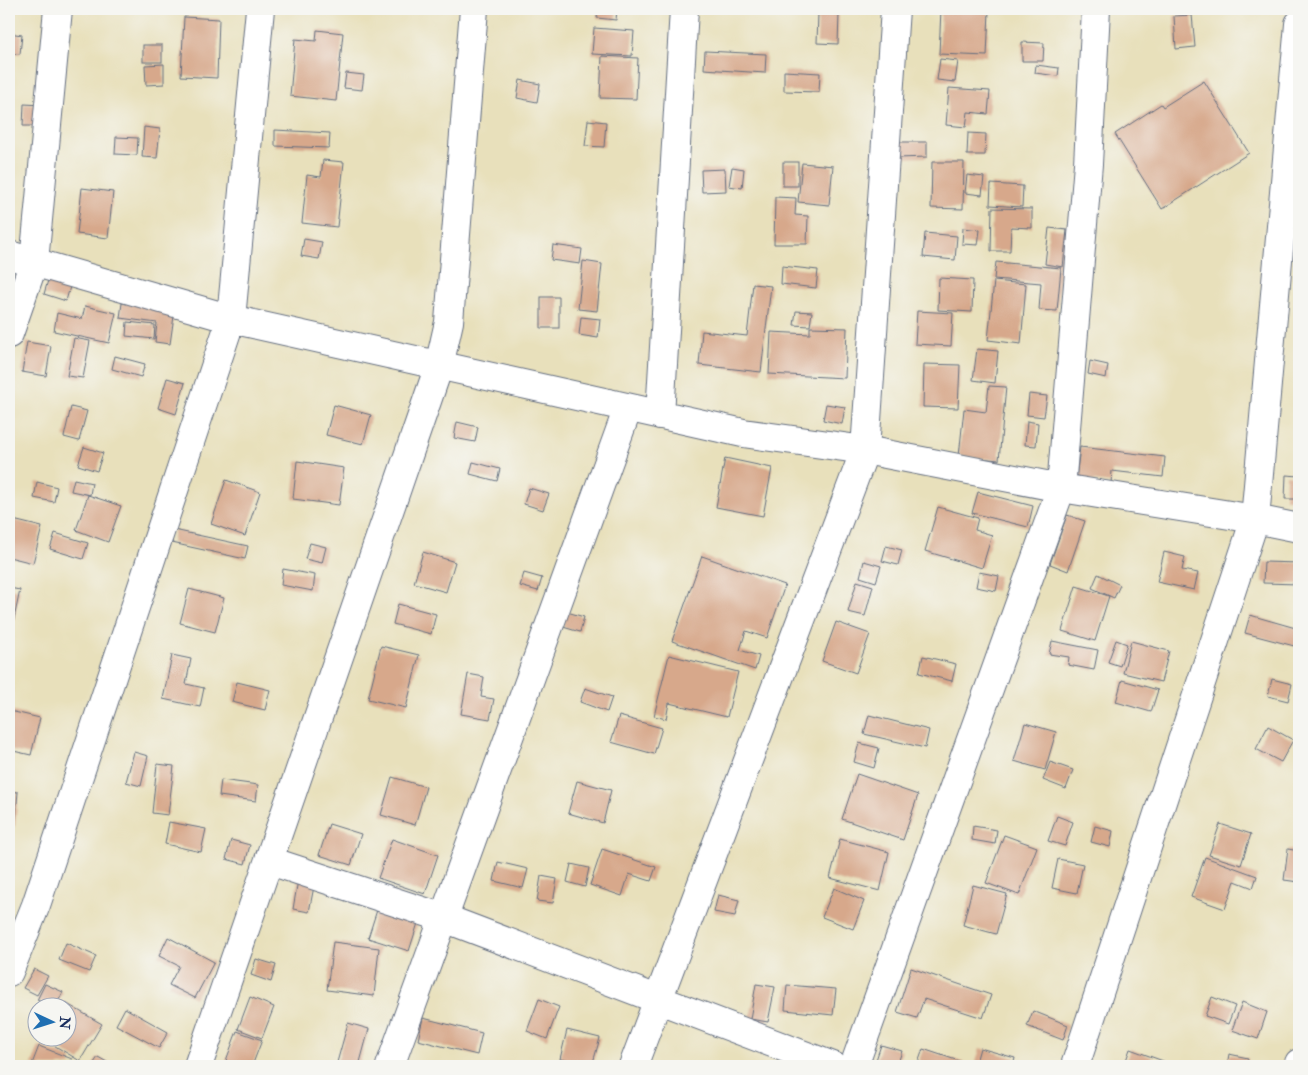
<svg xmlns="http://www.w3.org/2000/svg" width="1308" height="1075" viewBox="0 0 1308 1075" font-family="'IM FELL Double Pica',serif">
<rect width="100%" height="100%" fill="#f6f6f2"/>
<filter id="ink" filterUnits="userSpaceOnUse"><feTurbulence type="fractalNoise" baseFrequency=".02" numOctaves="2"/><feDisplacementMap in="SourceGraphic" scale="10" xChannelSelector="R" yChannelSelector="G"/><feConvolveMatrix kernelMatrix="1 2 1 2 8 2 1 2 1" color-interpolation-filters="sRGB"/></filter>
<filter id="wash" filterUnits="userSpaceOnUse"><feTurbulence type="fractalNoise" baseFrequency=".0096" numOctaves="4" result="noise"/><feDisplacementMap in="SourceGraphic" scale="20" xChannelSelector="R" yChannelSelector="G"/><feGaussianBlur stdDeviation="1.12" result="paint"/><feColorMatrix in="noise" values="0 0 0 0 0 0 0 0 0 0 0 0 0 0 0 0 0 1.4 0 .05"/><feComposite in="paint" operator="in"/></filter>
<g filter="url(#wash)">
<rect width="100%" height="100%" fill="#e8e0bb"/>
<g id="blocks">
<g fill="#d7a88b">
<polygon points="598,9 617,9 616,20 597,18"/>
<polygon points="618,9 634,9 633,13 618,11"/>
<polygon points="941,9 989,11 987,56 939,54"/>
<polygon points="818,13 839,14 838,44 817,43"/>
<polygon points="1192,15 1195,47 1176,49 1174,16"/>
<polygon points="184,17 219,19 217,78 181,76"/>
<polygon points="594,28 634,31 632,56 592,54"/>
<polygon points="317,30 343,33 336,101 290,96 295,39 316,41"/>
<polygon points="9,33 22,35 20,54 9,53"/>
<polygon points="1022,42 1044,43 1043,61 1022,61"/>
<rect x="143" y="45" width="19" height="17"/>
<polygon points="705,51 766,54 765,73 704,69"/>
<polygon points="602,56 638,58 636,99 600,98"/>
<polygon points="940,59 958,61 955,82 937,80"/>
<polygon points="164,64 164,84 146,85 145,65"/>
<polygon points="1036,65 1059,68 1058,76 1035,73"/>
<polygon points="784,71 820,73 819,92 784,91"/>
<polygon points="346,73 364,75 362,90 344,88"/>
<polygon points="520,80 540,84 537,102 517,98"/>
<polygon points="1204,81 1249,153 1162,209 1115,134 1161,104 1163,107"/>
<polygon points="949,88 990,91 988,114 968,112 966,127 946,125"/>
<polygon points="24,104 43,105 42,126 23,126"/>
<polygon points="588,120 606,122 604,147 585,146"/>
<polygon points="144,127 160,129 157,158 142,157"/>
<polygon points="275,130 330,133 329,148 275,146"/>
<polygon points="968,133 986,134 985,155 967,155"/>
<polygon points="116,137 138,138 137,155 115,154"/>
<polygon points="898,142 927,142 927,157 898,158"/>
<polygon points="323,160 344,162 337,227 302,223 307,175 321,177"/>
<rect x="783" y="162" width="15" height="24"/>
<polygon points="932,162 964,162 963,209 931,208"/>
<polygon points="802,163 833,166 829,205 798,202"/>
<polygon points="732,167 744,169 742,188 729,186"/>
<polygon points="725,169 726,191 702,192 701,170"/>
<polygon points="967,175 984,177 982,195 965,193"/>
<polygon points="991,184 1023,186 1022,207 990,205"/>
<polygon points="82,188 113,192 108,238 77,234"/>
<polygon points="775,197 796,198 795,215 808,216 807,244 774,244"/>
<polygon points="992,208 1032,209 1032,228 1011,227 1010,251 991,251"/>
<polygon points="963,228 980,230 978,245 962,244"/>
<polygon points="1049,228 1067,230 1063,267 1045,264"/>
<polygon points="925,233 957,236 955,260 923,257"/>
<polygon points="304,239 322,242 319,259 301,256"/>
<polygon points="553,245 582,249 580,264 551,260"/>
<polygon points="583,261 602,264 597,311 578,309"/>
<polygon points="996,262 1061,268 1057,311 1039,310 1041,283 994,279"/>
<polygon points="782,266 818,270 816,288 781,284"/>
<polygon points="49,277 71,283 66,301 44,294"/>
<polygon points="939,278 973,280 972,312 938,310"/>
<polygon points="994,281 1026,284 1021,344 988,340"/>
<polygon points="753,284 771,286 761,372 699,365 702,331 747,336"/>
<rect x="541" y="297" width="18" height="31"/>
<polygon points="122,303 175,309 170,344 155,342 157,323 120,318"/>
<polygon points="85,306 116,313 109,343 54,331 57,313 82,319"/>
<polygon points="796,311 812,312 810,326 794,325"/>
<polygon points="917,311 953,313 951,346 915,344"/>
<polygon points="581,317 600,319 598,338 579,335"/>
<polygon points="127,322 155,325 154,339 126,336"/>
<polygon points="810,327 847,328 845,378 769,374 771,332 810,334"/>
<polygon points="74,338 90,341 83,378 67,376"/>
<polygon points="27,342 51,346 46,376 22,372"/>
<polygon points="977,349 998,351 995,383 973,380"/>
<polygon points="115,356 145,364 141,377 112,369"/>
<polygon points="1090,361 1108,365 1106,378 1088,374"/>
<polygon points="924,364 960,365 958,408 923,407"/>
<polygon points="167,378 185,383 176,414 158,408"/>
<polygon points="989,386 1006,387 999,460 959,456 964,409 986,412"/>
<polygon points="1029,394 1047,396 1044,417 1027,415"/>
<polygon points="826,404 845,407 842,424 823,420"/>
<polygon points="334,405 371,415 363,444 326,435"/>
<polygon points="71,407 87,411 79,441 64,437"/>
<polygon points="1027,421 1038,423 1036,446 1025,445"/>
<polygon points="457,422 478,427 475,442 454,438"/>
<polygon points="84,447 103,453 97,471 78,465"/>
<polygon points="1080,447 1165,457 1163,477 1112,471 1111,483 1076,479"/>
<polygon points="725,458 772,468 763,516 716,507"/>
<polygon points="297,461 344,468 339,505 293,499"/>
<polygon points="473,462 500,469 497,481 470,474"/>
<polygon points="1286,475 1299,476 1299,499 1285,499"/>
<polygon points="74,479 92,483 90,495 71,491"/>
<polygon points="226,480 260,492 245,536 211,524"/>
<polygon points="37,482 57,487 54,502 34,498"/>
<polygon points="529,488 549,494 543,510 524,504"/>
<polygon points="978,492 1033,506 1028,527 972,513"/>
<polygon points="88,495 121,506 108,542 76,530"/>
<polygon points="938,507 978,518 975,530 992,535 982,568 925,551"/>
<polygon points="1067,515 1085,521 1068,571 1050,564"/>
<polygon points="9,519 42,527 33,563 9,557"/>
<polygon points="174,530 248,546 245,559 172,543"/>
<polygon points="55,533 88,543 83,559 50,549"/>
<polygon points="310,543 326,547 322,563 305,559"/>
<polygon points="886,546 902,550 898,565 882,561"/>
<polygon points="423,552 455,562 446,592 414,583"/>
<polygon points="1164,552 1185,557 1182,570 1198,573 1194,590 1157,582"/>
<polygon points="702,556 785,585 767,638 746,631 740,650 759,656 755,670 672,641"/>
<polygon points="864,561 881,566 876,582 860,577"/>
<polygon points="1264,562 1299,563 1299,584 1263,583"/>
<polygon points="283,569 315,575 313,591 281,585"/>
<polygon points="979,572 999,576 996,591 976,587"/>
<polygon points="524,573 542,578 538,591 520,586"/>
<polygon points="1098,574 1120,585 1114,598 1092,588"/>
<polygon points="857,581 873,586 865,616 848,612"/>
<polygon points="1076,586 1109,596 1095,641 1062,631"/>
<polygon points="9,588 20,590 10,638 9,638"/>
<polygon points="189,589 224,598 215,632 180,623"/>
<polygon points="398,604 436,614 431,634 393,624"/>
<polygon points="567,612 584,617 580,632 563,627"/>
<polygon points="1250,615 1299,629 1298,647 1245,633"/>
<polygon points="836,622 870,634 856,673 822,661"/>
<polygon points="1116,640 1127,644 1120,666 1108,662"/>
<polygon points="1052,641 1098,650 1094,670 1068,665 1069,657 1049,654"/>
<polygon points="1131,641 1169,651 1161,682 1123,673"/>
<polygon points="381,646 419,655 406,708 368,699"/>
<polygon points="172,655 191,659 186,684 204,688 200,707 163,699"/>
<polygon points="669,655 738,672 727,717 669,703 666,719 654,716"/>
<polygon points="923,656 956,664 952,681 919,673"/>
<polygon points="468,674 484,677 481,697 494,699 490,719 461,714"/>
<polygon points="1272,679 1292,684 1288,701 1268,696"/>
<polygon points="1122,680 1158,690 1151,712 1116,702"/>
<polygon points="237,682 270,690 265,710 232,702"/>
<polygon points="9,686 13,687 10,707 9,707"/>
<polygon points="585,688 612,697 607,712 580,702"/>
<polygon points="10,711 40,718 31,755 9,750"/>
<polygon points="869,715 929,730 925,748 864,734"/>
<polygon points="619,716 662,728 654,754 611,742"/>
<polygon points="1025,723 1056,732 1045,770 1014,761"/>
<polygon points="1268,726 1293,740 1281,762 1256,749"/>
<polygon points="859,743 879,748 874,768 854,762"/>
<polygon points="134,752 148,756 141,786 126,782"/>
<polygon points="1050,762 1073,770 1066,789 1043,780"/>
<polygon points="157,764 174,766 168,815 152,813"/>
<polygon points="857,774 918,795 903,840 842,819"/>
<polygon points="392,777 426,787 415,825 381,815"/>
<polygon points="221,780 258,785 256,801 219,796"/>
<polygon points="577,781 611,790 603,823 568,813"/>
<polygon points="9,791 18,792 15,826 9,826"/>
<polygon points="1057,816 1073,822 1065,846 1048,841"/>
<polygon points="169,822 206,829 201,852 165,844"/>
<polygon points="329,824 361,834 351,865 319,855"/>
<polygon points="1220,824 1251,834 1241,865 1209,855"/>
<polygon points="973,826 997,830 995,844 972,840"/>
<polygon points="1095,826 1113,831 1110,847 1091,842"/>
<polygon points="1004,835 1037,847 1019,895 986,883"/>
<polygon points="392,839 438,855 425,894 378,878"/>
<polygon points="840,839 889,852 880,891 830,878"/>
<polygon points="231,840 250,845 245,864 226,859"/>
<polygon points="602,849 656,867 651,881 629,874 622,896 590,885"/>
<polygon points="1288,849 1299,851 1299,882 1284,880"/>
<polygon points="1205,857 1257,876 1253,888 1235,881 1225,909 1191,897"/>
<polygon points="1058,859 1083,864 1077,893 1052,888"/>
<polygon points="498,862 528,869 523,888 494,881"/>
<polygon points="571,864 589,868 585,887 567,882"/>
<polygon points="299,874 316,876 309,912 293,909"/>
<polygon points="541,876 557,879 553,903 537,901"/>
<polygon points="973,885 1007,894 996,934 963,925"/>
<polygon points="834,888 864,901 853,929 822,917"/>
<polygon points="718,895 739,900 735,916 714,912"/>
<polygon points="377,910 418,923 409,951 368,938"/>
<polygon points="168,937 214,962 195,998 169,985 179,966 159,956"/>
<polygon points="333,942 379,948 374,996 327,990"/>
<polygon points="66,943 96,956 89,972 59,960"/>
<polygon points="256,959 276,965 271,982 251,975"/>
<polygon points="911,968 991,995 983,1018 924,999 917,1018 897,1012"/>
<polygon points="34,969 48,976 37,995 23,988"/>
<polygon points="45,984 63,992 55,1008 37,1000"/>
<polygon points="756,984 775,987 768,1022 750,1019"/>
<polygon points="787,985 836,989 833,1015 785,1010"/>
<polygon points="250,997 274,1007 262,1038 238,1029"/>
<polygon points="1212,997 1235,1006 1228,1024 1205,1016"/>
<polygon points="539,999 559,1007 547,1039 527,1031"/>
<polygon points="62,1001 102,1024 80,1061 42,1038 68,1038 68,1008 58,1008"/>
<polygon points="1242,1002 1267,1012 1258,1039 1232,1030"/>
<polygon points="125,1008 168,1032 159,1048 116,1025"/>
<polygon points="1033,1011 1068,1025 1063,1040 1027,1026"/>
<polygon points="423,1018 482,1033 477,1055 418,1040"/>
<polygon points="348,1023 369,1029 359,1066 336,1066"/>
<polygon points="567,1030 600,1038 592,1066 560,1059"/>
<polygon points="237,1031 262,1040 252,1066 224,1066"/>
<polygon points="881,1045 902,1051 897,1066 874,1066"/>
<polygon points="39,1046 72,1059 70,1066 38,1066 32,1064"/>
<polygon points="980,1048 1015,1058 1013,1066 992,1066 976,1062"/>
<polygon points="923,1049 971,1065 971,1066 917,1066"/>
<polygon points="1130,1049 1177,1066 1124,1066"/>
<polygon points="1229,1054 1248,1058 1247,1066 1227,1066"/>
<polygon points="98,1057 114,1066 92,1066"/>
<polygon points="558,1063 573,1065 573,1066 558,1066"/>
</g>
</g>
</g>
<g filter="url(#ink)">
<use href="#blocks" fill-opacity="0" stroke="#636d7f" stroke-width="1"/>
<g fill="none" stroke-linecap="round" stroke-linejoin="round">
<g stroke="#636d7f" stroke-width="30">
<g id="minor">
<polyline points="9,255 231,319 743,433 865,450 1061,488 1255,519 1299,528"/>
<polyline points="9,334 34,262 58,9"/>
<polyline points="660,415 684,9"/>
<polyline points="270,861 444,918 833,1066"/>
<polyline points="9,972 36,905 231,319 260,9"/>
<polyline points="198,1066 439,366 449,322 474,9"/>
<polyline points="390,1066 628,408"/>
<polyline points="633,1066 865,450 895,9"/>
<polyline points="854,1066 1061,488 1088,164 1096,9"/>
<polyline points="1075,1066 1255,519 1299,24"/>
<polyline points="1298,1066 1299,1063"/>
</g>
</g>
<use href="#minor" stroke="#fff" stroke-width="28"/>
</g>
</g>
<rect width="1308" height="1075" fill="none" stroke="#f6f6f2" stroke-width="30"/>
<g transform="translate(52 1022) rotate(94)"><circle r="24" fill="#f6f6f2" stroke="#9ea6b7"/>
<path d="M0-4L9 19L0 12L-9 19Z" fill="#1f6fb2"/>
<text y="-8" font-size="14" font-weight="bold" text-anchor="middle" fill="#1b2f5e">N</text>
</g>
</svg>
